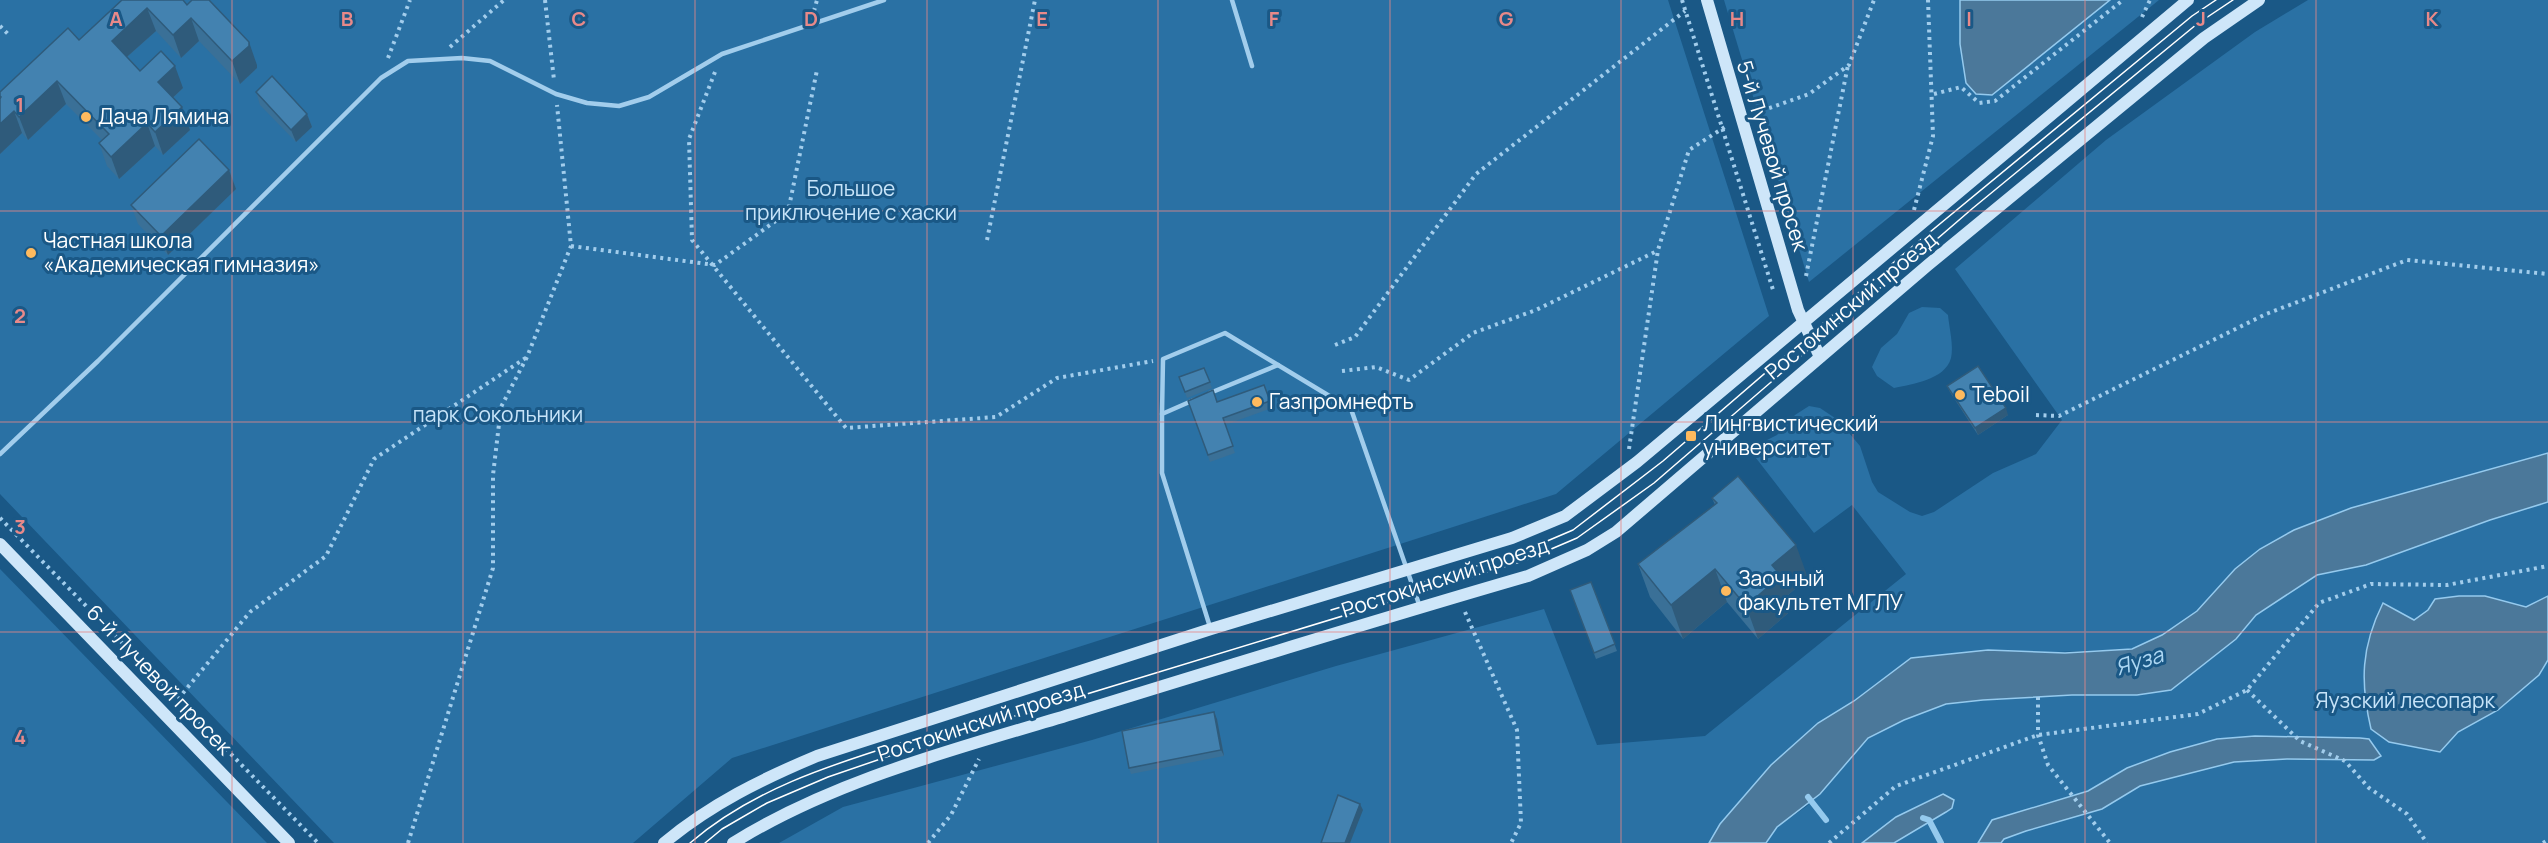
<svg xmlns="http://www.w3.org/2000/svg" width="2548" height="843" viewBox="0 0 2548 843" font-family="Manrope,sans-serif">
<rect width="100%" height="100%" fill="#1a5886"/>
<g fill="#2a71a4">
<polygon points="0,0 1668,0 1769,316 1556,494 732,758 633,843 334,843 0,494"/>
<polygon points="1724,0 2159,0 1809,282"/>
<polygon points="2308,0 2548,0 2548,453 2351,508 2294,530 2235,569 2197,611 2162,635 2132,649 1911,658 1854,701 1818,723 1771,765 1720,824 1709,843 779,843 843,807 1092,740 1336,666 1544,609 1597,745 1705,736 1906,574 1852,505 1814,533 1749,449 1777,435 1795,415 1809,406 1820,408 1838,420 1860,446 1872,482 1878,492 1910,512 1922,516 1934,512 1993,473 2036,454 2062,420 1955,269 2106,140 2255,32"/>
<path d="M1922 307 1940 308 1948 315C1949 327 1954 346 1951 358 1945 380 1912 384 1894 388L1877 376 1872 367 1881 348 1897 334 1909 313Z"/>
<polygon points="2548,502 2548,843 1766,843 1777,827 1807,806 1868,738 1904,720 1946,704 1983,700 2072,695 2137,695 2205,663 2236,639 2256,615 2317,574 2366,565 2490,520"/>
<polygon points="0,569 267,843 0,843"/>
</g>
<g fill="#4b789a" stroke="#95caee" stroke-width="1.5">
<polygon points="1960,0 2110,0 1992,95 1976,94 1966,83 1960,44"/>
<polygon points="2548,453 2548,502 2490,520 2366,565 2317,575 2256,615 2236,639 2171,690 2137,695 2072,695 1983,700 1946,704 1904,720 1868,738 1820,794 1777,827 1766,843 1709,843 1720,824 1771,765 1818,723 1854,701 1911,658 1988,650 2065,653 2132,649 2162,635 2197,611 2235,569 2260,549 2294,530 2351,508"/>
<path d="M2459 596H2485L2526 607 2548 596V660L2539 675 2498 710 2458 732 2440 752 2389 742 2371 729C2360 682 2361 647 2383 603L2414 620 2428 610 2435 599Z"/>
<polygon points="2255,736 2360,738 2369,739 2381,756 2374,760 2287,759 2234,762 2140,786 2102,809 2026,831 2004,839 2001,843 1978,843 1992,820 2088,791 2127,768 2170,752 2217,739"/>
<polygon points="1943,794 1954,800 1952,808 1946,812 1894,843 1862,843 1896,817"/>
</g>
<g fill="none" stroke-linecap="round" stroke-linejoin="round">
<g stroke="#95caee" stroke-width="6">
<polyline points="1808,797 1826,820"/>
<polyline points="1923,818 1929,820 1941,843"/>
</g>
<g stroke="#a2cdec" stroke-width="4" stroke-dasharray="3 4.5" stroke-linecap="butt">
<polyline points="545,0 554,80"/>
<polyline points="1682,0 1774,293"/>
<polyline points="814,11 817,0"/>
<polyline points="2142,17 2150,0"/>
<polyline points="0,26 9,35"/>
<polyline points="450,47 504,0"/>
<polyline points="388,58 410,0"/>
<polyline points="715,72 689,139 692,240 846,428 996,417 1057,378 1153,361"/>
<polyline points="1934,94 1961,87 1979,103 1995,101 2123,0"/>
<polyline points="1755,113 1809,94 1849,65 1874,0"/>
<polyline points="1914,210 1933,136 1928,0"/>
<polyline points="987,240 1035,0"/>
<polyline points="571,246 715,265 788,212 817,70"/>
<polyline points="1806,276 1848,65"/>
<polyline points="1335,345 1355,337 1476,174 1685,11"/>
<polyline points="1342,371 1376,367 1409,380 1473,333 1536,310 1657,251"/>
<polyline points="2036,415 2059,416 2266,314 2407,260 2548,274"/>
<polyline points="1629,449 1658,250 1689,150 1728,125"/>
<polyline points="0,518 318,843"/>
<polyline points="1465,612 1517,730 1521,823 1511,843"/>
<polyline points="2247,690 2300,741 2345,761 2369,788 2407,814 2427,843"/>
<polyline points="2038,697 2038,735 2048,765 2110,843"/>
<polyline points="178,699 250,612 326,556 374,459 527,357"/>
<polyline points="408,843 493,568 493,475 501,407 527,357 571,246 557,105"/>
<polyline points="928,843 951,815 979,759"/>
<polyline points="1829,843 1896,786 2038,735 2198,714 2247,690 2319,603 2371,584 2447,585 2548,566"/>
<polyline points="2543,843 2548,840"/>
</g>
<g stroke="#a2cdec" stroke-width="4.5">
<polyline points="1232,0 1252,66"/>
<polyline points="1210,393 1278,365 1351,409 1420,607"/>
<polyline points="1194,400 1162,414 1162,473 1210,627"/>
<polyline points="1162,414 1163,359 1225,333 1278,365"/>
<polyline points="0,454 98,361 381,78 408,61 462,58 490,61 556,94 587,103 619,106 649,97 722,54 884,0"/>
</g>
<g stroke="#cee6f9" stroke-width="12">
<polyline points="1707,0 1798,310 1820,357"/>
<polyline points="0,544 289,843"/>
<path d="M664 843C711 804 762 779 817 756L1211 629 1512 538 1565 516 1637 462 2188 0"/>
<path d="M733 843C836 779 957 749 1072 714 1224 667 1376 620 1528 576L1587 550 1616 532 1928 265 2204 38 2259 0"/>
</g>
<g stroke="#fff" stroke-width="1.5">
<polyline points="1331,610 1519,553 1573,530 1663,461 1907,251 2192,16 2216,0"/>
<path d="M690 843C752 790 827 766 904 742"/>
<polyline points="705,843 722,829 767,803 828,777 936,740 1523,561 1577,538 1654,483 1973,208 2197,24 2233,0"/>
</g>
</g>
<g fill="#3a7097">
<polygon points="122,0 187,5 257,65 257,68 240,84 199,41 181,58 156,31 127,57 140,71 183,88 173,98 190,130 163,155 155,146 119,179 107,166 99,143 102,140 66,104 28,140 22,133 0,154 0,92 79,40"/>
<polygon points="256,92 307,114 312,127 296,142 260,105"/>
<polygon points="229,170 236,189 168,255 138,224 131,205"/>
<polygon points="1204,368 1212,388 1187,398 1179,377"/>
<polygon points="1264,385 1272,408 1225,425 1235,453 1210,462 1188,401 1217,402"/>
<polygon points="1947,386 2008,415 1978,435 1950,392"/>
<polygon points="1712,498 1808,578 1788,595 1793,609 1758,639 1727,602 1683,639 1650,597 1638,564 1715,505"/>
<polygon points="1591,582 1617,651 1596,659 1570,590"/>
<polygon points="1217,719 1224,756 1131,774 1129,768"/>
</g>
<g fill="#2f5b7b">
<polygon points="147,8 156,31 120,63 112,41"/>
<polygon points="191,18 199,41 181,58 173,35"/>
<polygon points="249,42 257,65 257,68 240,84 232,61"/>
<polygon points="175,66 183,88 166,104 158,82"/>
<polygon points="57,81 66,104 28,140 19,117"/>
<polygon points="182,107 190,130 163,155 155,132"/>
<polygon points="14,111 22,133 0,154 0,124"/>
<polygon points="307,114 312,127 296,142 291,130"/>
<polygon points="147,123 155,146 119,179 111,157"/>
<polygon points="229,170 236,189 168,255 161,236"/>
<polygon points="2006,408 2008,415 1978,435 1975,428"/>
<polygon points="1796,545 1808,578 1788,595 1793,609 1758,639 1746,606 1772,565"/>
<polygon points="1715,569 1727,602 1683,639 1671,605"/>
<polygon points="1214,712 1217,719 1224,756 1221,750"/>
<polygon points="1360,804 1363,810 1350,843 1345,843"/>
</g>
<g fill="#4382b0" stroke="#2f5b7b" stroke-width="1.5">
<polygon points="122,0 183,0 187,5 192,0 209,0 249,42 249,46 232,61 191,18 173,35 147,8 112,41 140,71 161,51 175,66 158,82 182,107 155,132 147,123 111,157 99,143 109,134 57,81 19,117 14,111 0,124 0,99 1,97 0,96 0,92 68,28 79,40"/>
<polygon points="272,76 307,114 291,130 256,92"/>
<polygon points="199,139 229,170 161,236 131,205"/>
<polygon points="1978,366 2006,408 1975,428 1947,386"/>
<polygon points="1204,368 1210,382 1185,392 1179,377"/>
<polygon points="1264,385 1270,401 1223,418 1233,446 1208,455 1188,401 1213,390 1217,402"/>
<polygon points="1738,476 1796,545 1772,565 1781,576 1746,606 1715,569 1671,605 1638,564 1717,503 1712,498"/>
<polygon points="1591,582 1615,644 1594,653 1570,590"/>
<polygon points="1214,712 1221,750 1129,768 1122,731"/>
<polygon points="1338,795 1360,804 1345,843 1321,843"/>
</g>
<path fill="none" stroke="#e88989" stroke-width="1.5" stroke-opacity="0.55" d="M232 0V843M463 0V843M695 0V843M927 0V843M1158 0V843M1390 0V843M1621 0V843M1853 0V843M2085 0V843M2316 0V843M0 211H2548M0 422H2548M0 632H2548"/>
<g fill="#feba5e" stroke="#1a5886" stroke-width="2">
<circle cx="86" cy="117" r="6"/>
<circle cx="31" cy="253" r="6"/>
<circle cx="1960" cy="395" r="6"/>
<circle cx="1257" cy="402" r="6"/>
<rect x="1685" y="430" width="12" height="12" rx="3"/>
<circle cx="1726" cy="591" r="6"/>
</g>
<g text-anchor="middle" stroke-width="6" stroke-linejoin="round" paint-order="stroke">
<g font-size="21" fill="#fff" stroke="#1a5886" text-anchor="start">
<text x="98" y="124">Дача Лямина</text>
<text x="43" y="248">Частная школа<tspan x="43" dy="24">«Академическая гимназия»</tspan></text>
<text x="1972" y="402">Teboil</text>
<text x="1269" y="409">Газпромнефть</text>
<text x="1703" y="431">Лингвистический<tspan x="1703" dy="24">университет</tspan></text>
<text x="1738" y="586">Заочный<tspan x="1738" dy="24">факультет МГЛУ</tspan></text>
</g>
<g font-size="21" fill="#fff" stroke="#1a5886">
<text transform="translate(1772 156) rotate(73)" y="7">5-й Лучевой просек</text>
<text transform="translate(1851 306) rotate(-40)" y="7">Ростокинский проезд</text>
<text transform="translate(1445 578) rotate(-18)" y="7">Ростокинский проезд</text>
<text transform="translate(159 680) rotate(46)" y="7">6-й Лучевой просек</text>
<text transform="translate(981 722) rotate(-18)" y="7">Ростокинский проезд</text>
</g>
<g font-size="21" fill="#c7e4f9" stroke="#1a5886">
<text x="851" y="196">Большое<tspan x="851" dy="24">приключение с хаски</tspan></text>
<text x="498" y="422">парк Сокольники</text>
<text x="2405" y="708">Яузский лесопарк</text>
</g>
<g font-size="22" font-style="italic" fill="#add7f3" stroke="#1a5886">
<text transform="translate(2139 661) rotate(-17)" y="8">Яуза</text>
</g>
</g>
<g font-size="20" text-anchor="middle" font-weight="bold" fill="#e88989" stroke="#1a5886" stroke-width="6" stroke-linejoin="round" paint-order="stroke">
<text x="116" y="26">A</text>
<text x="347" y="26">B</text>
<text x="579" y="26">C</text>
<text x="811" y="26">D</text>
<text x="1042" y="26">E</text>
<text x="1274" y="26">F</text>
<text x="1506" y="26">G</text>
<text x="1737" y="26">H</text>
<text x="1969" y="26">I</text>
<text x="2201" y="26">J</text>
<text x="2432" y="26">K</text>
<text x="20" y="112">1</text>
<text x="20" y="323">2</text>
<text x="20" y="534">3</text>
<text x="20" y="744">4</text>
</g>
</svg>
